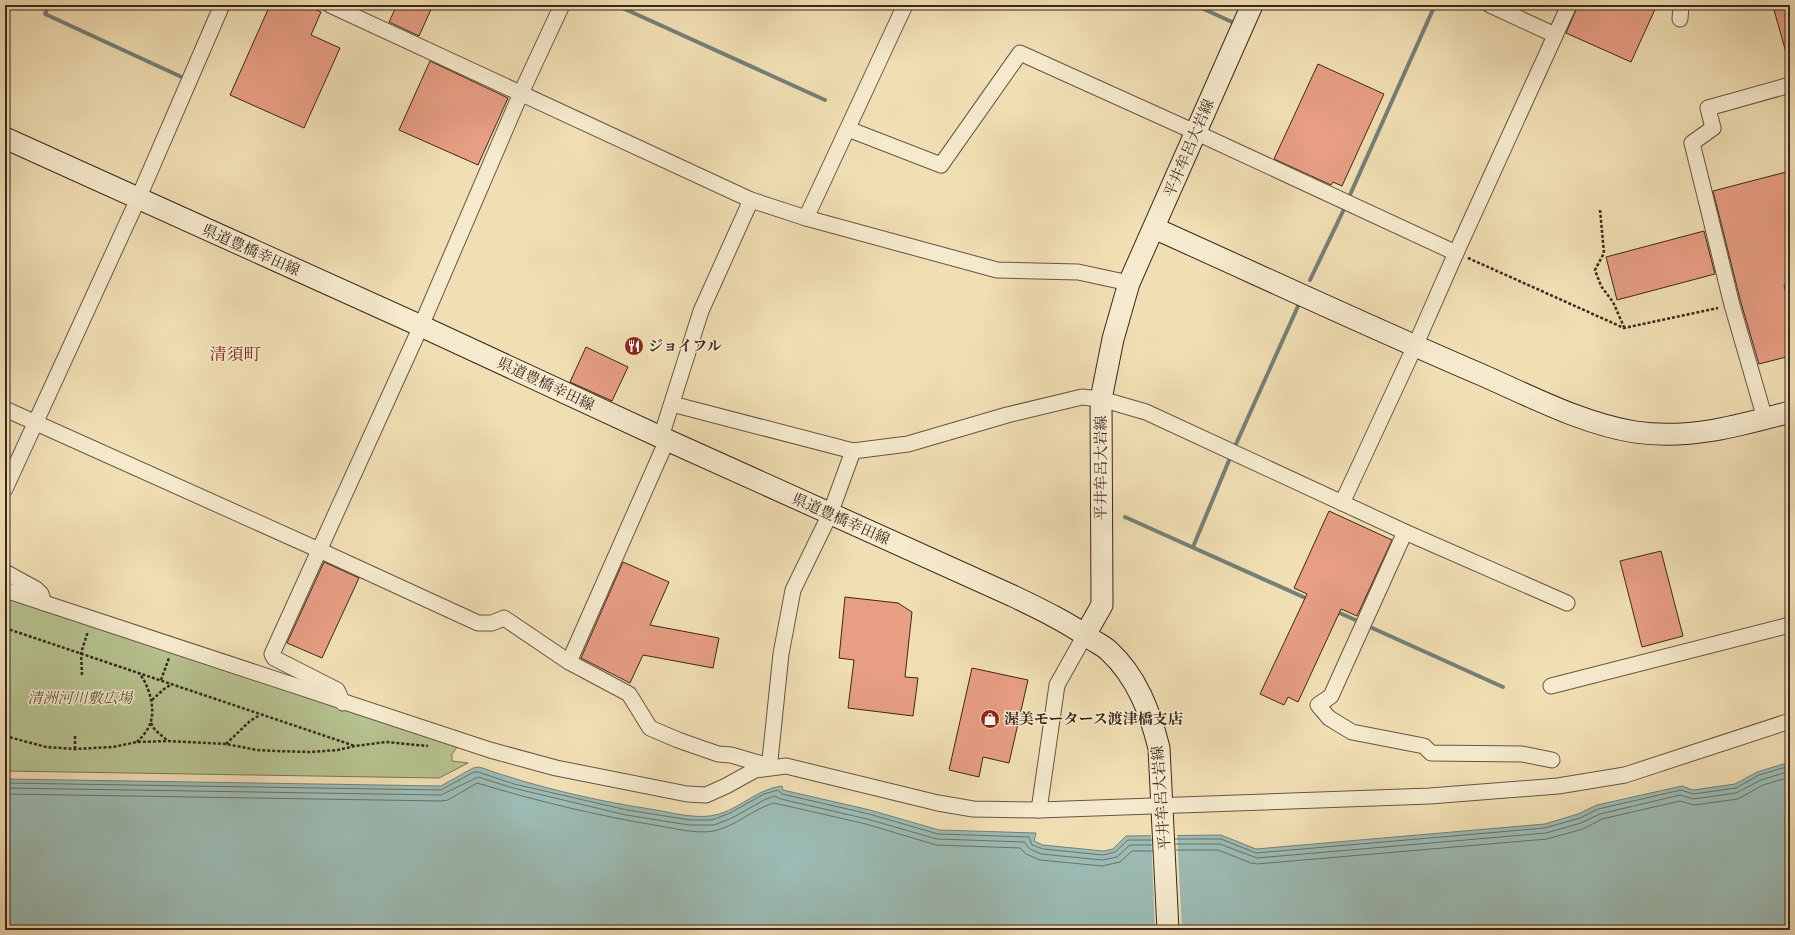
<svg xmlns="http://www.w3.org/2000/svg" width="1795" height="935" viewBox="0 0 1795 935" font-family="'IM FELL DW Pica','Noto Serif JP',serif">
<rect width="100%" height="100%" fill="#f1dfb4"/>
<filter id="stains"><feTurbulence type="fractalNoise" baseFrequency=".005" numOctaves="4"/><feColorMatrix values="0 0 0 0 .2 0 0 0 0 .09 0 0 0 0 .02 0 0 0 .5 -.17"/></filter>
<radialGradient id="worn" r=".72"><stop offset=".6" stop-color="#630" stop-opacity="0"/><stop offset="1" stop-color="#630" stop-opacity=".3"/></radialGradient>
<polygon fill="#b6c390" stroke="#787556" points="5,595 458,746 452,754 452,761 468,763 439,778 5,771"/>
<path fill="#9cbbb4" stroke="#748078" d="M1790 762V930H5V779L441 786 473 768 479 767C536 787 596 801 656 810 673 813 692 818 710 816 736 813 755 789 782 786L783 790 870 810 939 830 1036 833 1034 841 1043 845 1103 851 1113 849 1126 836 1221 835 1256 849 1545 824 1578 814 1597 805 1682 786 1693 790 1735 784 1757 772Z"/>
<polygon fill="#f1dfb4" points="1177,833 1182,930 1155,930 1151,834"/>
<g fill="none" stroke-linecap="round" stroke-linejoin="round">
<g stroke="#6a7168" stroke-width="1">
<polyline points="5,783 441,790 474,772 478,772 514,784 627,810 690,820 712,820 730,813 764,794 778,790 782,794 869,814 938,834 1029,837 1032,845 1043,849 1103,855 1115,852 1128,840 1152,840"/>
<polyline points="5,788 441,795 478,777 513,788 626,815 689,825 714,825 732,818 766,799 775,796 781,799 867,819 937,839 1024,842 1030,849 1041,854 1102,860 1117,857 1130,845 1152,845"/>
<path d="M5 794 441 801 448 800 477 783C537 801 598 816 660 826 677 829 697 834 714 831 736 826 753 809 774 803L866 824 936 845 1020 848 1026 854 1040 860 1102 866 1120 862 1132 851H1153"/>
<polyline points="1175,839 1221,839 1256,853 1545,828 1580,818 1598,809 1681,790 1693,794 1736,788 1759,775 1790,766"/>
<polyline points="1175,844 1220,844 1257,858 1546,833 1581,823 1600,814 1680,795 1693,799 1736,793 1761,780 1790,771"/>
<polyline points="1176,850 1218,850 1251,863 1257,864 1547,839 1583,829 1602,819 1680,801 1694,805 1738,799 1763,785 1790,777"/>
</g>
<g stroke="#748078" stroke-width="4">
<polyline points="49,5 45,14 186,79"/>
<polyline points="616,5 825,100"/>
<polyline points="1195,5 1232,22"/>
<polyline points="1349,197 1435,5"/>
<polyline points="1310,280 1346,205"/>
<polyline points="1236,444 1299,304"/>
<polyline points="1125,517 1310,600"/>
<polyline points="1193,547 1230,458"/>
<polyline points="1335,611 1360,622"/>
<polyline points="1370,627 1503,687"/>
</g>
</g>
<g fill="#e79e83" stroke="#39271d">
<polygon points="270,5 306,5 321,12 311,35 340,48 304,128 230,95"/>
<polygon points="397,5 433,5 419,36 389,22"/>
<polygon points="1578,5 1657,5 1631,62 1566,33"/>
<polygon points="1790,6 1790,55 1787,56 1774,10"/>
<polygon points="430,61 508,98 478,165 399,130"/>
<polygon points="1318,64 1384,94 1342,186 1333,182 1331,185 1274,159"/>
<polygon points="1790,171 1790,284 1784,285 1790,308 1790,356 1759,364 1741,303 1713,191"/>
<polygon points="1704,231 1715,274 1617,300 1606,257"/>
<polygon points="586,347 628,367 612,401 570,382"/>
<polygon points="1329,511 1392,540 1357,616 1341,609 1298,702 1288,697 1284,705 1260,694 1307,594 1294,588"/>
<polygon points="1661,551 1683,636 1642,647 1620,561"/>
<polygon points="324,562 359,578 322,658 287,643"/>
<polygon points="623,562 669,582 650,625 719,638 713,668 643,655 630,683 581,658"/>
<polygon points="845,597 898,603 912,612 905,677 918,678 913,716 848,708 854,660 839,658"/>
<polygon points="972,668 1028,680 1009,763 983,757 979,777 949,770"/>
</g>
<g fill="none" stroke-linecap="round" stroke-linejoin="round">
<g stroke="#675543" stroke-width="17">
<g id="street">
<polyline points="330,5 751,200 806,218 997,270 1078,272 1129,283"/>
<polyline points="1490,5 1555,35"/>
<polyline points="1680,19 1681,5"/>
<polyline points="848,129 941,165 1020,53 1195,132 1456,253"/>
<polyline points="806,218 905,5"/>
<polyline points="672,404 853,451 908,444 1007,415 1082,397 1101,399 1146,412 1405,532 1567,603"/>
<polyline points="5,409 319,550 478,623 492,623 504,618 569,662 629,694 650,728 678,740 718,754 731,755 772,767 770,760 781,654 793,590 830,514 853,451"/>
<polyline points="1765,419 1732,305 1692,143 1713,128 1708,108 1790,85"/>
<polyline points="661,437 701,311 751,200"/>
<polyline points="5,489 138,199 222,5"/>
<polyline points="1342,503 1415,346 1456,253 1569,5"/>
<polyline points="1405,532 1331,696 1318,705 1329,718 1352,732 1424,746 1431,753 1522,754 1552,760"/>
<polyline points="5,572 36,589 41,594 44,603"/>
<polyline points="5,590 490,750 556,768 687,794 706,795 726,786 755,770 786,766 938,803 973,809 1039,810 1430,796 1558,786 1625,775 1790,721"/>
<polyline points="569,662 667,440"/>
<polyline points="1551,686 1790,625"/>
<polyline points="343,703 337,690 274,658 272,654 421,326 521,93 562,5"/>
<polyline points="1039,810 1057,685 1085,635"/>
</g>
</g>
<g stroke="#39271d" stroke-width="23">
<g id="secondary">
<path d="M5 138 421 326 667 440 1013 596C1040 609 1067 622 1091 639 1097 643 1104 646 1109 651 1137 677 1150 712 1159 748L1168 930"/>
<path d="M1154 228C1263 277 1372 328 1482 375 1530 396 1583 424 1635 432 1688 440 1739 426 1790 412"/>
<polyline points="1085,635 1102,605 1101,399 1113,339 1129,283 1252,5"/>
</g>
</g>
<g stroke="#39271d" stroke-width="2.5" stroke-dasharray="3 2" stroke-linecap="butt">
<polyline points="1600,210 1604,253 1595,270 1601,286 1613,302 1624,327"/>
<polyline points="1468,258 1624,328 1718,308"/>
<polyline points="5,628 355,746"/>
<polyline points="82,675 81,653 88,631"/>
<polyline points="161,680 169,658"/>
<polyline points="152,700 164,689 172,684"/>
<polyline points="151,723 155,730 168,741"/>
<polyline points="5,736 46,747 75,749 113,747 137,742 168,741 226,744 257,750 275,751 310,752 338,750 355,746 386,742 428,746"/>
<polyline points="75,736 75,749"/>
<path d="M137 742C142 737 148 730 150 724 156 709 149 685 139 673"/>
<polyline points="226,744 250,721 260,715"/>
</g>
<use href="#street" stroke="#f6eace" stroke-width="15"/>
<use href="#secondary" stroke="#f6eace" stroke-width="21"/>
</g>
<defs>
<g id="restaurant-disc" transform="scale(1)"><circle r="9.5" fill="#8f2418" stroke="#f6eace"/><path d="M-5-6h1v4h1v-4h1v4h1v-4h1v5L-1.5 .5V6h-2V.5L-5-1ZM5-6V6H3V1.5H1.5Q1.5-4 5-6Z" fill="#fff"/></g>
<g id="shop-disc" transform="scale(1)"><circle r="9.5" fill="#8f2418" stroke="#f6eace"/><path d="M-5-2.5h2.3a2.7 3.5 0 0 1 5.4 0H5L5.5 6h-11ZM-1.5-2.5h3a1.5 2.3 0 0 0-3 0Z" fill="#fff"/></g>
</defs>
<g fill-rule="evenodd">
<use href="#restaurant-disc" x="634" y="346"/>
<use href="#shop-disc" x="990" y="719"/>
</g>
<g text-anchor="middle" stroke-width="3" stroke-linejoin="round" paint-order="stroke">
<g font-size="15" fill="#39271d" stroke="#f6eace">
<text transform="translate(1189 148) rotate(-67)" y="5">平井牟呂大岩線</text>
<text transform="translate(251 250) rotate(24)" y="5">県道豊橋幸田線</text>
<text transform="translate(546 384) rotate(25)" y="5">県道豊橋幸田線</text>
<text transform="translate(1101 468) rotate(-90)" y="5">平井牟呂大岩線</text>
<text transform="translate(841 519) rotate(24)" y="5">県道豊橋幸田線</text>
<text transform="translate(1161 798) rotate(-94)" y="5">平井牟呂大岩線</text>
</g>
<g font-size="15" font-weight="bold" fill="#39271d" stroke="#f6eace" text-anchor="start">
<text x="648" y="351">ジョイフル</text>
<text x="1004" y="724">渥美モータース渡津橋支店</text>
</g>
<g font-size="15" font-style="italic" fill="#584e3a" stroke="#f6eace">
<text x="80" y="703">清洲河川敷広場</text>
</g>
<g font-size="17" fill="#7a1f14" stroke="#f6eace">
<text x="235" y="360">清須町</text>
</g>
</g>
<rect width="1795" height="935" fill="none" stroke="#f1dfb4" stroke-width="20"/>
<rect x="6" y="6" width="1783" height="923" fill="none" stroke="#39271d" stroke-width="2"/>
<rect x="10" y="10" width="1775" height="915" fill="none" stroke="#39271d"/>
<rect width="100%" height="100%" filter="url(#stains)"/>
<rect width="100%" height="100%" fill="url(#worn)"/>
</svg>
